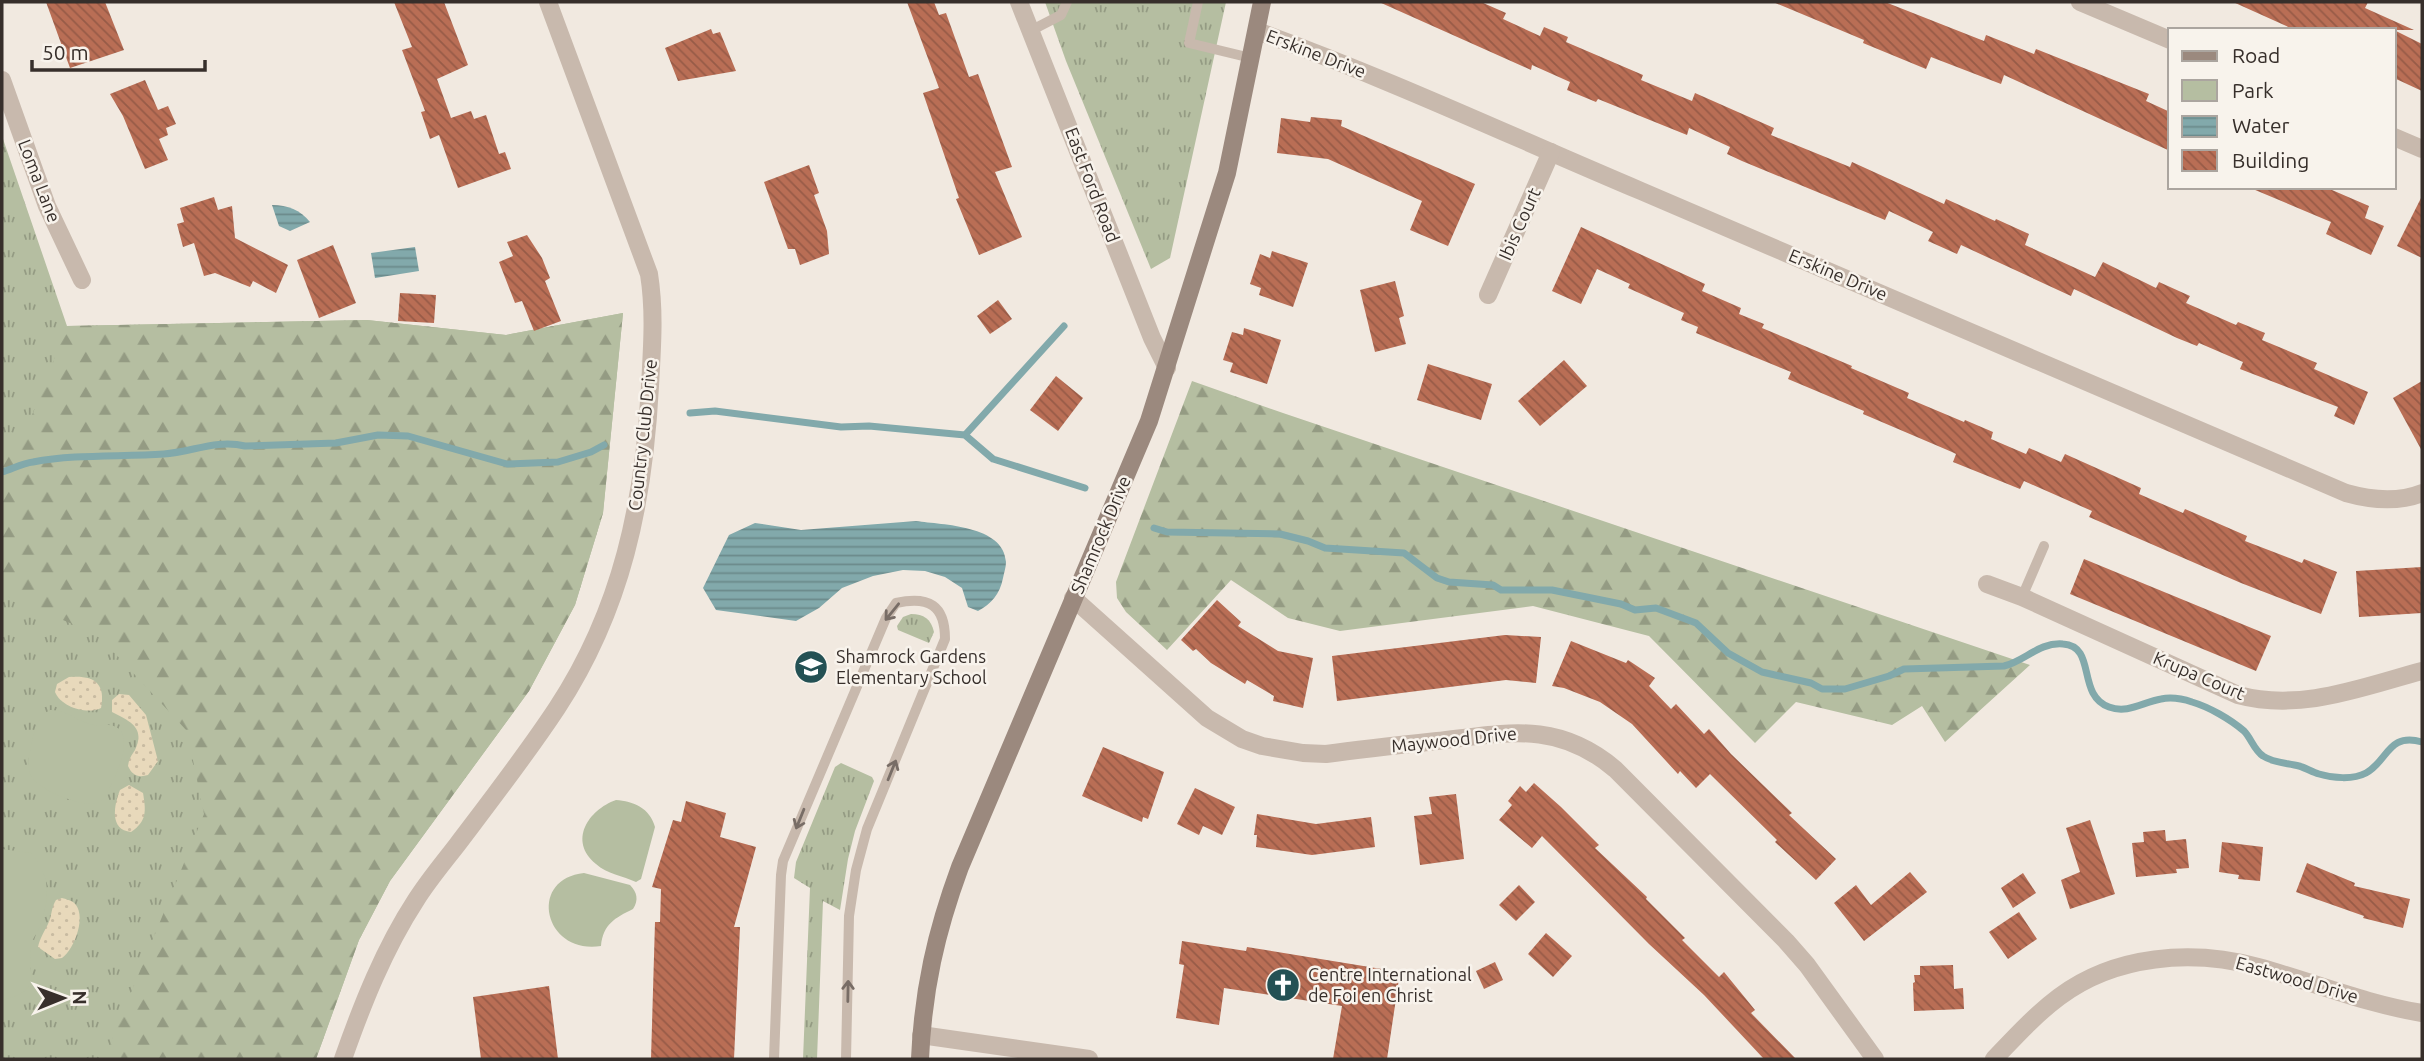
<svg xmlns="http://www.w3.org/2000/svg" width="2424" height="1061" viewBox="0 0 2424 1061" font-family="Ubuntu,sans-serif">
<defs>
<pattern id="grass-tufts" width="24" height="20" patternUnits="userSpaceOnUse" patternTransform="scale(1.75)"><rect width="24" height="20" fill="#b5bea1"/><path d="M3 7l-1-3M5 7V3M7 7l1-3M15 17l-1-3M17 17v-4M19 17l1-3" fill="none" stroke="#949b83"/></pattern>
<pattern id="forest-firs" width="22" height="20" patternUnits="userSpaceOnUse" patternTransform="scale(1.75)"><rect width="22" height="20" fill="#b5bea1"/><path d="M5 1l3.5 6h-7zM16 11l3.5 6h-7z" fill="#949b83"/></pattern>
<pattern id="sand-dots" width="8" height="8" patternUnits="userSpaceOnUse" patternTransform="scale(1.75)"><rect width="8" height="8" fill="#e8d9bb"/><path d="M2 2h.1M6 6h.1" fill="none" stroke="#c8bba1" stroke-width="1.8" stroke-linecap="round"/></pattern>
<pattern id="water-rules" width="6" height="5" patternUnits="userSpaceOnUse" patternTransform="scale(1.75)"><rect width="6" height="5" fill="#82a9ab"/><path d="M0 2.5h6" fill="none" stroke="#6b8a8b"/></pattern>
<pattern id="building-back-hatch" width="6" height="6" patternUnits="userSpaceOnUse" patternTransform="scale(1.75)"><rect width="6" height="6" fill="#b96e55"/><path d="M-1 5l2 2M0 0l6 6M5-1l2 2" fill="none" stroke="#975b47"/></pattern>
</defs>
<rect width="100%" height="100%" fill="#f1e9e0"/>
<g fill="url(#grass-tufts)">
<polygon points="1045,2 1226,2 1170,258 1151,269 1066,61"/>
<polygon points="2,136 67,326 367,320 506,335 623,313 603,513 575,605 529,691 390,881 359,940 316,1059 2,1059"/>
<path d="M911 614C924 614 931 619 934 632L929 643 898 630 897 626 903 617Z"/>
<polygon points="841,763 872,777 874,781 855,831 848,859 840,910 823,901 817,1059 803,1059 810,888 794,878 796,862 835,767"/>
</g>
<g fill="url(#forest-firs)">
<polygon points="623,313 603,513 575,605 529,691 390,881 359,940 316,1059 104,1059 204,814 187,731 98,635 2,594 2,444 24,436 67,326 367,320 506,335"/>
<polygon points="1192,381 1283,413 2030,665 1945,742 1922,706 1892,725 1796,702 1755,743 1649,636 1533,606 1340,631 1288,618 1231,580 1167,650 1126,612 1117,598 1116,582"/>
</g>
<g fill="url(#sand-dots)">
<path d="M69 677C93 675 106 682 101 708 87 715 61 707 55 692L57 684Z"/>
<path d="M119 694 129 695 146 715 158 761 148 775C138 778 132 775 128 766 129 759 131 756 135 750 146 727 129 721 112 712V700Z"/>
<path d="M129 785 143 793C146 811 147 821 131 832 109 830 114 805 120 790Z"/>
<path d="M62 898C63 898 72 901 73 902 88 913 75 949 62 958L55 959 38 947C40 938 44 932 48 924 52 916 51 908 56 900Z"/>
</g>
<g fill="#b5bea1">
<path d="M50 710C65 709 76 720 90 724 98 727 109 723 116 727 134 736 117 774 110 787 107 793 104 801 97 803 83 808 35 789 30 774 26 763 31 748 33 737 36 726 39 715 50 710Z"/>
<path d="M616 800C633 801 650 808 655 827L641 879 636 882C623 876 607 874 596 864 568 841 588 810 616 800Z"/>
<path d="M2 849 31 853C51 876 50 898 40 926 38 932 32 939 31 945 26 975 46 990 2 1000Z"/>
<path d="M584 873 630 885C637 892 639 900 633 909 615 918 603 924 601 946 544 955 527 879 584 873Z"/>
</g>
<g fill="url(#water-rules)">
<path d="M272 205C288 205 300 210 310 222L290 231 279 226Z"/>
<polygon points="415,247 419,271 375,278 371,253"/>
<path d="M916 521C943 525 1004 525 1006 562 1006 567 1004 573 1003 578 1000 594 991 604 978 611L968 607 962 588 945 577 925 571 903 570 873 576 842 588 819 608 796 621 716 610 703 588 729 535 755 523 801 530Z"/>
</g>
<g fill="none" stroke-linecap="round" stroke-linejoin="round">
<g stroke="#82a9ab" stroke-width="7">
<polyline points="690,413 715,411 841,427 869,426 965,435 993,459 1085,488"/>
<polyline points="965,435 1064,326"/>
<path d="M2 472C12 469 23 463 33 462 76 454 120 457 164 454 192 452 217 439 245 446L336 443 378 435 408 436 507 464 558 462 591 452 604 445"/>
<path d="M1154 528 1167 532 1280 534 1308 541 1325 548 1404 553 1437 578 1449 582 1493 585 1501 590H1552L1621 604 1635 610 1656 608 1696 623 1728 653 1762 672 1811 683 1822 689H1845L1889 676 1904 669 2004 666C2025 661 2039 642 2063 644 2097 646 2076 695 2109 707 2128 714 2143 702 2161 699 2171 697 2183 699 2192 702 2209 707 2230 719 2244 731 2251 738 2254 750 2263 756 2273 763 2288 763 2299 766 2306 768 2312 772 2319 774 2332 778 2353 780 2366 773 2388 761 2388 732 2422 742"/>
</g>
</g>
<g fill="url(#building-back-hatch)">
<polygon points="46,2 105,2 124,50 70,68"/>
<polygon points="394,2 444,2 468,65 437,79 451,118 471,111 474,119 486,115 499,154 505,152 511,169 458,188 439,135 430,139 421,112 425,111 402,50 412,47"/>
<polygon points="907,2 934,2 939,15 946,13 969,77 978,74 1012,167 995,172 1022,237 979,255 956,199 959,198 923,93 939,88"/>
<polygon points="1379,2 1481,2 1506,13 1503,19 1540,36 1544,27 1568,37 1566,42 1643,75 1641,80 1692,101 1695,93 1774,128 1771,135 1850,167 1852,162 1944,204 1946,199 1995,221 1996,219 2029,234 2025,245 2095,277 2103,262 2156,288 2159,282 2190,296 2186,303 2236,325 2238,322 2265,333 2262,340 2317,363 2314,369 2368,392 2354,425 2334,416 2338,407 2240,369 2243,362 2199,343 2197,346 2177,338 2074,289 2071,296 1961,245 1957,254 1928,241 1933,232 1889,211 1885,220 1742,161 1727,154 1730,147 1689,128 1687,135 1598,99 1596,102 1567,90 1570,82 1532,65 1531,70"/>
<polygon points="1773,2 1885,2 1984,41 1986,35 2034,54 2036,49 2149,94 2146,101 2170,112 2170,151 2004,75 2001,84 1931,57 1926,69 1863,43 1864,40"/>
<polygon points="2233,2 2368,2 2365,8 2414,30 2295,30"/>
<polygon points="711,29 713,34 720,32 736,71 678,81 665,48"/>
<polygon points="2394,30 2422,44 2422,91 2394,78"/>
<polygon points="145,80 158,110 168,106 176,124 166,128 168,135 159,139 168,160 145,169 123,116 110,94"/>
<polygon points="1311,117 1342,120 1341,126 1475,184 1448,246 1410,230 1422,201 1328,159 1277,153 1281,118 1310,122"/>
<polygon points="809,165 819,193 814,195 827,231 829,254 800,265 795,249 788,249 764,182"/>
<polygon points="2248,187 2325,187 2369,206 2365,218 2384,226 2371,255 2326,234 2331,222"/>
<polygon points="2422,196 2422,258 2397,246"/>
<polygon points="214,197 218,210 232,206 235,238 288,265 276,293 253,281 250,287 215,273 204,276 194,243 183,247 177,224 184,222 180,208"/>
<polygon points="1581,227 1705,284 1702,291 1741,308 1739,314 1764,324 1762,328 1852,366 1851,368 1909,393 1907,398 1964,422 1965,420 1993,432 1991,439 2026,454 2029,448 2061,462 2065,454 2141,488 2139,494 2183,513 2185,509 2247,536 2245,541 2302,563 2304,559 2337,572 2321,614 2241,583 2089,517 2092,511 2024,481 2020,489 1953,462 1956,454 1952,452 1863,414 1864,411 1788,379 1791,372 1696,333 1698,327 1681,320 1684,313 1628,288 1630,284 1597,269 1581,304 1552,291"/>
<polygon points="527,235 542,258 550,278 545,281 561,321 534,331 522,301 515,303 499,262 513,256 507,242"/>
<polygon points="333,245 356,303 319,318 297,260"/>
<polygon points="1272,251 1308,263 1293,307 1259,295 1261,288 1250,284 1260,254 1270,258"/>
<polygon points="1395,281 1404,316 1399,318 1406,344 1375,352 1360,290"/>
<polygon points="400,293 436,295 434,323 398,321"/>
<polygon points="998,300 1012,319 990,334 977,316"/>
<polygon points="1244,328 1281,340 1267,384 1230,372 1233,363 1223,360 1232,332 1243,335"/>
<polygon points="1564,360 1587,386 1540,426 1518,401"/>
<polygon points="1428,364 1492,384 1481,420 1417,400"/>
<polygon points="1056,376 1083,398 1058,431 1030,410"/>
<polygon points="2422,381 2422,451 2393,398"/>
<polygon points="2084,559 2271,636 2256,671 2070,594"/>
<polygon points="2422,567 2422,613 2359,617 2356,571"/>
<polygon points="1217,600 1241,622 1238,626 1278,651 1313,658 1303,708 1273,701 1274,696 1247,680 1245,684 1211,663 1196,649 1193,651 1181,640"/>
<polygon points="1505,635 1541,637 1536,683 1506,680 1337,701 1332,656"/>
<polygon points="1571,641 1626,663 1628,660 1655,678 1649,686 1671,709 1676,704 1704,734 1709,729 1731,754 1792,813 1789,815 1836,859 1816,880 1775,842 1777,840 1710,774 1696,788 1680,771 1678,774 1632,724 1600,702 1564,688 1552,686"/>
<polygon points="1103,747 1164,772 1148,819 1143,817 1142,822 1082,796"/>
<polygon points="1534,783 1561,807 1599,845 1595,848 1647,897 1646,899 1685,938 1682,940 1719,977 1724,972 1755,1010 1751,1013 1796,1059 1764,1059 1704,995 1649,944 1542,836 1532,848 1499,820 1512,805 1508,801 1520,786 1526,792"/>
<polygon points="1195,788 1235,807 1222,835 1203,826 1199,835 1177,824"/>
<polygon points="1456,794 1464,859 1420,865 1414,816 1432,814 1429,797"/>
<polygon points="686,801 726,813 720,837 756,847 734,927 740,927 734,1059 651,1059 655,922 660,922 661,889 652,887 673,820 681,822"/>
<polygon points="1257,814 1316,824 1371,817 1375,847 1312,855 1256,847 1257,835 1254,835"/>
<polygon points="2090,820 2115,894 2070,909 2061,880 2080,872 2066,828"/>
<polygon points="2165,830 2166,841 2186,839 2189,868 2176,869 2177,873 2136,877 2132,843 2144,842 2143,832"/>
<polygon points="2222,842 2263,847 2260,881 2238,879 2239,875 2219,872"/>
<polygon points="2307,863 2355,883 2354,886 2410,899 2403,928 2363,918 2364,916 2296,892"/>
<polygon points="1910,872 1927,892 1864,941 1834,903 1856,885 1871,905"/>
<polygon points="2023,873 2036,893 2013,908 2001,888"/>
<polygon points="1519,885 1535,902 1516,921 1499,905"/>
<polygon points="2019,912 2037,939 2008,959 1989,932"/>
<polygon points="1546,933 1572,956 1553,977 1528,954"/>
<polygon points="1182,941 1246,951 1247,947 1400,972 1387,1059 1333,1059 1342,1006 1224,988 1219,1025 1176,1018 1184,965 1179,964"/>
<polygon points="1495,962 1503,980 1484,989 1476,971"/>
<polygon points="1953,965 1954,989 1963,988 1964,1009 1914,1011 1913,983 1915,982 1914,975 1920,975 1920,966"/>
<polygon points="549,986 558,1059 481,1059 473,997"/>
</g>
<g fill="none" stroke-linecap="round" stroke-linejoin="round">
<g stroke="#c8b9ad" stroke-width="10">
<polyline points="1198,2 1189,43 1251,58"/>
<polyline points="1032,30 1061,15 1067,2"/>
<polyline points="2022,597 2044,546"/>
<path d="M774 1059 781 875 783 861 886 618 896 603C929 596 945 605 945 639L867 829 856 870 849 916 846 1059"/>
</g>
<g stroke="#c8b9ad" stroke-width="18">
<polyline points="1019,2 1152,338 1167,368"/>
<polyline points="2080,2 2170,40"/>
<path d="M1257 31C1387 78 1513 137 1641 191 1876 291 2111 391 2346 493 2371 500 2397 503 2422 493"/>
<polyline points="2,80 47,206 82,280"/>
<polyline points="2394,137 2422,149"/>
<polyline points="1488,295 1551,152"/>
<path d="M1987 584 2022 597 2238 695C2301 712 2362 687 2422 671"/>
<path d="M1073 598 1207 718 1242 739 1262 746 1303 753 1326 754C1363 749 1400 745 1437 741 1507 733 1557 720 1615 769L1786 941 1807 965 1875 1059"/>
<polyline points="921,1035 1089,1059"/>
<path d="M343 1059C362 1005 384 949 416 900 428 881 443 863 457 845 491 800 526 755 557 708 622 609 644 502 650 386 652 348 655 312 649 274L548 2"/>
<path d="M1994 1059C2015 1037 2035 1015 2059 997 2115 955 2192 949 2258 967 2313 982 2366 1004 2422 1013"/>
</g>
<path stroke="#9b897e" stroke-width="18" d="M920 1059C923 990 936 932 960 867L1149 421 1227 173 1262 2"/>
</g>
<defs><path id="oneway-shaft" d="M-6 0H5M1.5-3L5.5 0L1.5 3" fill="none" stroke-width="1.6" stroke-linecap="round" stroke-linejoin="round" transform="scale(1.75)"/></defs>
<g stroke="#786d66">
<use href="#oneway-shaft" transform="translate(892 612) rotate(129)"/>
<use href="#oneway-shaft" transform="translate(892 770) rotate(-68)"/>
<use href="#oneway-shaft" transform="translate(800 819) rotate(112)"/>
<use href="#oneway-shaft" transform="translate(848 991) rotate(-89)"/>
</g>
<defs>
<g id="school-disc" transform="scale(1.75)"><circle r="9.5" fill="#245154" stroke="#f8f3ec"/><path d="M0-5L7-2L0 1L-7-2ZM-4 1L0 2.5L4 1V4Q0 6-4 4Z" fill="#fff"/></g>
<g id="church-disc" transform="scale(1.75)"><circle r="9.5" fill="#245154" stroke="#f8f3ec"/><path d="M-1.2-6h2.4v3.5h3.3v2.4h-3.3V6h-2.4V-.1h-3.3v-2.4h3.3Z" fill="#fff"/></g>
</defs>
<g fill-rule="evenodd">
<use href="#school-disc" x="811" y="667"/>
<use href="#church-disc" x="1283" y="985"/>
</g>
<g text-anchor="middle" stroke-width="5" stroke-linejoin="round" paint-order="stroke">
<g font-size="18" fill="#372f2b" stroke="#f8f3ec">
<text transform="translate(1316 54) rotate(21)" y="6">Erskine Drive</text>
<text transform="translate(39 181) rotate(69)" y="6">Loma Lane</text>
<text transform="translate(1092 185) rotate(69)" y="6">East Ford Road</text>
<text transform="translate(1520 224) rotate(-66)" y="6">Ibis Court</text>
<text transform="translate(1838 275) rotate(23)" y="6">Erskine Drive</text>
<text transform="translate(643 435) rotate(-84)" y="6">Country Club Drive</text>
<text transform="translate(1101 535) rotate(-67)" y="6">Shamrock Drive</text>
<text transform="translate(2199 676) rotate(23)" y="6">Krupa Court</text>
<text transform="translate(1454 740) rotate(-6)" y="6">Maywood Drive</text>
<text transform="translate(2297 980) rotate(16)" y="6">Eastwood Drive</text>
</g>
<g font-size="18" fill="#372f2b" stroke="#f8f3ec" text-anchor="start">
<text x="836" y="663">Shamrock Gardens<tspan x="836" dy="21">Elementary School</tspan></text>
<text x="1308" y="981">Centre International<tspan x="1308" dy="21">de Foi en Christ</tspan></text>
</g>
</g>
<rect width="2424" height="1061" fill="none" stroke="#372f2b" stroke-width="7"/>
<rect x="2168" y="28" width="228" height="161" fill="#f8f3ec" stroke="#aba59f" stroke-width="2"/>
<rect x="2182" y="51" width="35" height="10" fill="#9b897e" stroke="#aba59f" stroke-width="2"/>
<text x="2232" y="63" font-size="21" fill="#372f2b">Road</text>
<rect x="2182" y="80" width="35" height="21" fill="#b5bea1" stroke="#aba59f" stroke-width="2"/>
<text x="2232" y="98" font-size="21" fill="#372f2b">Park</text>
<rect x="2182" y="116" width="35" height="21" fill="url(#water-rules)" stroke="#aba59f" stroke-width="2"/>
<text x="2232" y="133" font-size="21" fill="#372f2b">Water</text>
<rect x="2182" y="150" width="35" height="21" fill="url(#building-back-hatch)" stroke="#aba59f" stroke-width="2"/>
<text x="2232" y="168" font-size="21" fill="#372f2b">Building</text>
<g transform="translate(63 998) rotate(89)" stroke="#f8f3ec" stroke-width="5" paint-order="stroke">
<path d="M0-5L12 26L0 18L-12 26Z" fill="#372f2b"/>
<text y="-10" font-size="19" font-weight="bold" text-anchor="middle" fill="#372f2b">N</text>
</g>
<path d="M32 60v10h173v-10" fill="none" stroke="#372f2b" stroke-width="3.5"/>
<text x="42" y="60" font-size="21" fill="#372f2b" stroke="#f8f3ec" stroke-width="5" paint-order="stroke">50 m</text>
</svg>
